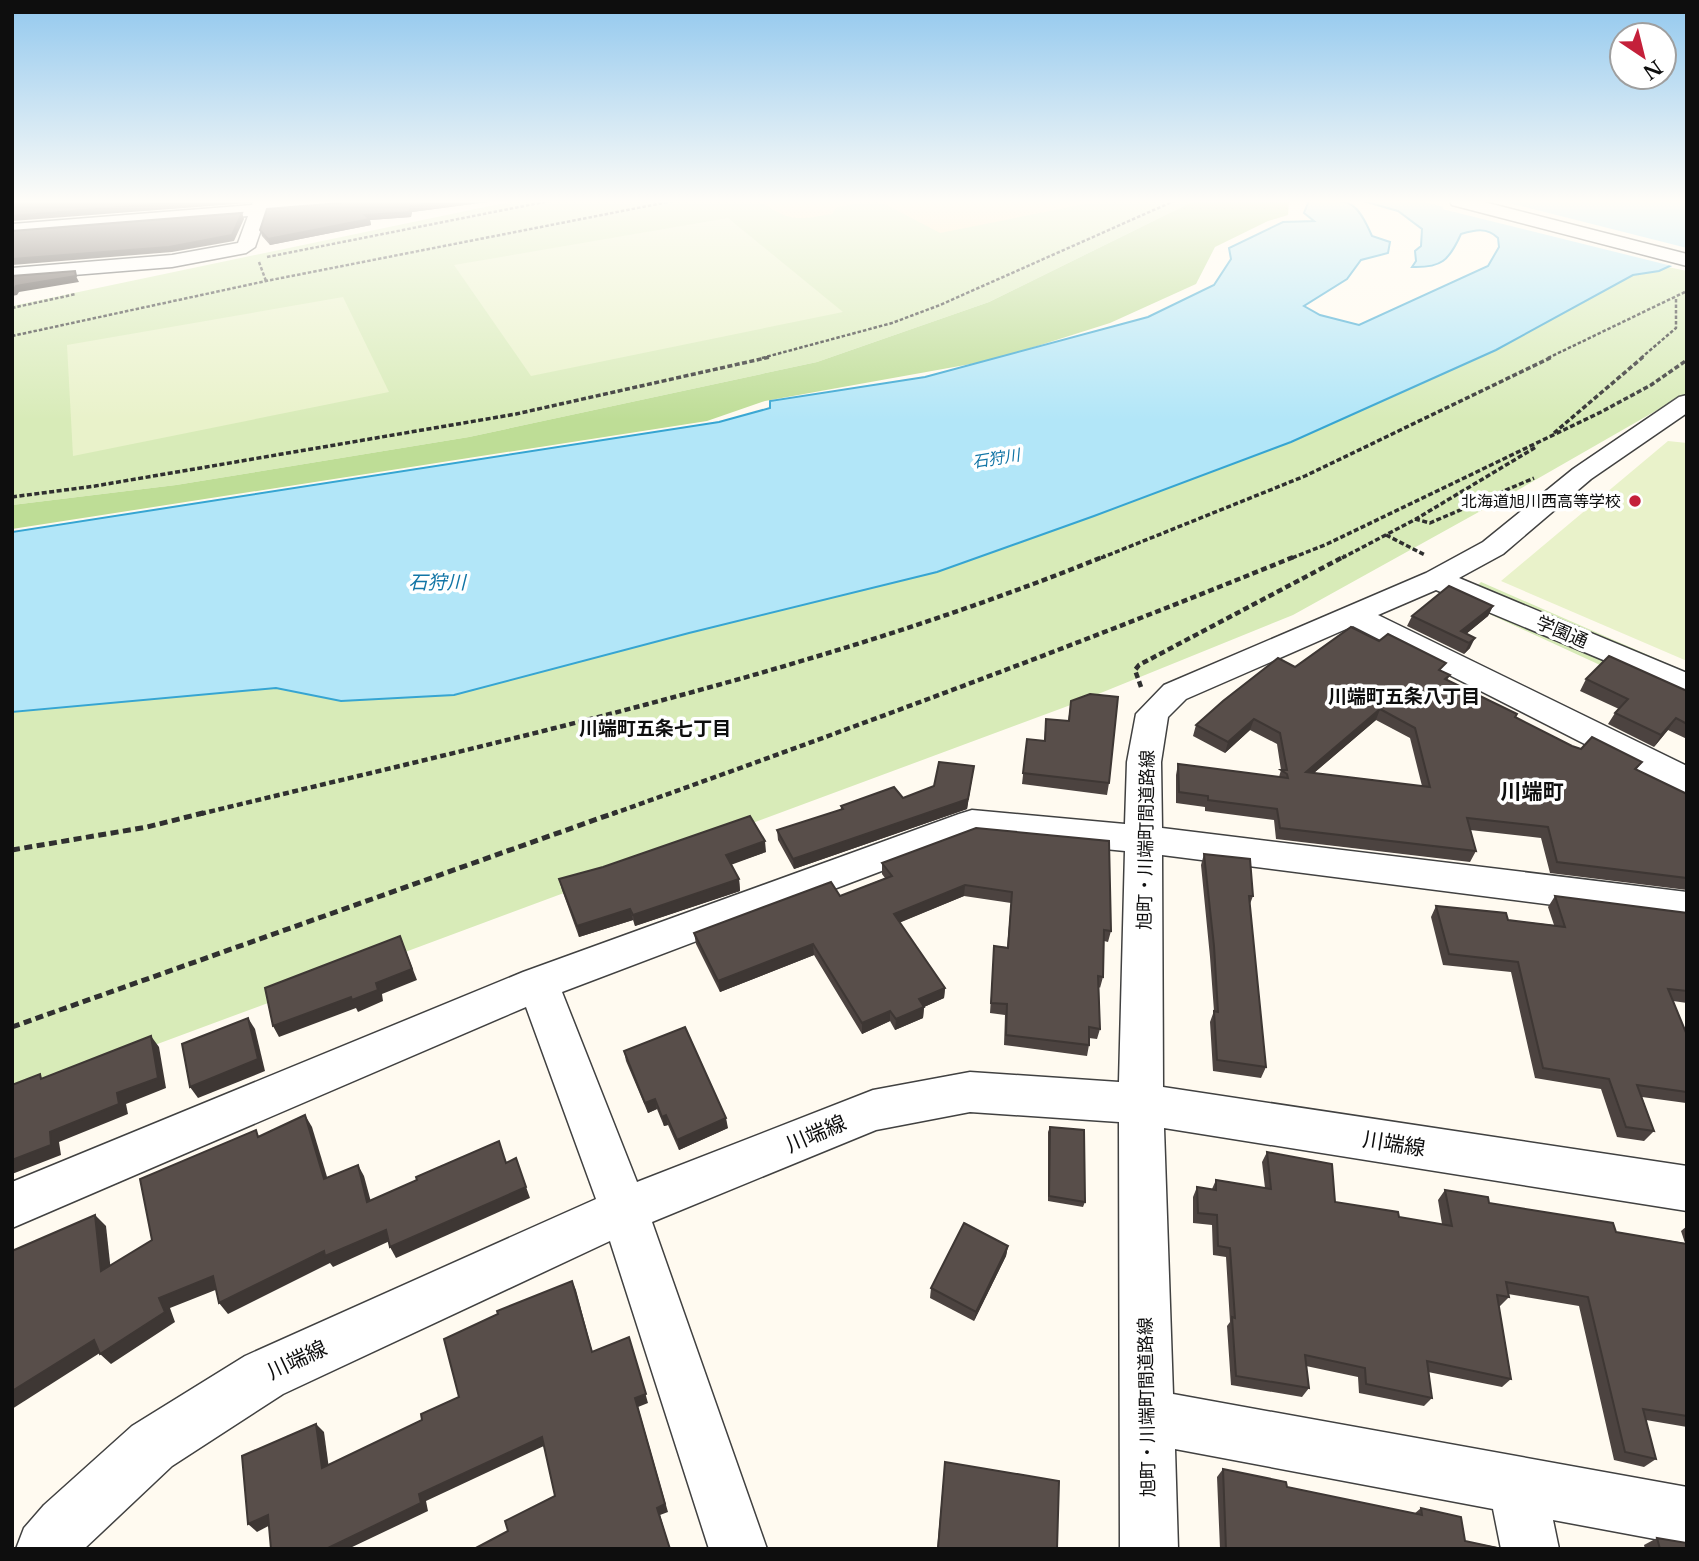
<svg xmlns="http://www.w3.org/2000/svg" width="1699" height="1561" viewBox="0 0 1699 1561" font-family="'Libre Baskerville','Noto Sans JP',serif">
<rect width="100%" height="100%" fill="#fffaf0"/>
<g fill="#d8ebb8">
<polygon points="513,201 1194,201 989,302 817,362 469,437 176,485 12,505 12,306"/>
<polygon points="1668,267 1687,271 1687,393 1504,498 1293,615 1076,703 12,1098 12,712 276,688 341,701 454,695 689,633 937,572 1291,442 1496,350 1633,275 1659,271"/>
<polygon points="1481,582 1687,672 1687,705 1461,601"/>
</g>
<polygon fill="#bedd96" points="1194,201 1289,201 1288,215 1268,221 1215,247 1196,284 1110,323 993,360 765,401 707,421 12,529 12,505 176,485 469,437 817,362 989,302"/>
<g fill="#fde7ba">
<path d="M760 201H866L836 208 832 214C797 220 790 222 760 201Z"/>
<polygon points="879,201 1100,201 940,233"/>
</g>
<g fill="#e9f2ca">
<polygon points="728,218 843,312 531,376 454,265"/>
<polygon points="343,297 389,392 73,456 67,345"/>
<polygon points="1668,441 1687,443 1687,661 1501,581"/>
</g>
<path fill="#b2e6f8" stroke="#36a5d2" stroke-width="2" d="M1305 201C1348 201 1354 195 1372 236L1390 242 1388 253 1361 260 1347 279 1304 306 1320 315 1359 325 1488 266 1499 247 1498 238C1487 227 1475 230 1461 234 1449 261 1441 268 1412 267L1416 261 1415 251 1421 246 1422 229 1398 211 1363 201H1687V258L1659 271 1633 275 1496 350 1291 442 1094 516 937 572 689 633 454 695 341 701 276 688 12 712V532L719 422 770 408V401L925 377 1148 317 1214 285 1231 259 1229 248 1283 222 1314 221 1304 213 1308 203Z"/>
<polygon fill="#fffaf0" points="1420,201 1501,201 1687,248 1687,262 1676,267 1442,209 1444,207"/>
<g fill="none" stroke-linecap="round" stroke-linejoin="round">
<g stroke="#414141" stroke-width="3">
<g id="minor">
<polygon points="253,201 349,201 341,206 267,212 255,247 246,253 172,267 12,280 12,268 172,255 238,243 248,216 12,234 12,224 252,205"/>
<polygon points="1450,201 1480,201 1687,254 1687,266 1452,205"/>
<path d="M1687 395V413L1591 479 1503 554 1459 578 1687 673V695L1436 590 1378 615 1687 766V793L1675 790 1353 626 1186 699 1168 717 1161 762 1162 828 1687 892V922L1162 855 1163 1087 1687 1166V1211L1164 1128 1173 1394 1687 1487V1545L1553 1520 1559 1549H1501L1493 1509 1175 1449 1178 1549H1120L1119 1122 970 1112 876 1130 652 1222 767 1549H709L610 1241 283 1394 172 1466 84 1549H16L24 1528 44 1505 132 1426 245 1356 596 1199 526 1007 12 1228V1182L523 972 959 814 972 810 1125 824 1127 762 1136 714 1164 685 1426 573 1483 542 1573 469 1679 397ZM974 836 1125 851 1119 1082 970 1072 873 1090 637 1182 562 992Z"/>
</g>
</g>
<g stroke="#303030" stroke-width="2.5" stroke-dasharray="3.5 2" stroke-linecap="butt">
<polyline points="267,257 549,201"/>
<polyline points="259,262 266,281"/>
<polyline points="12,308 76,294"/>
<polyline points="12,336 266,281 673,201"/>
<polyline points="762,358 892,323 940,305 1174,201"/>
<polyline points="1548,358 1687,291"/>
<polyline points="1641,358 1676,328 1676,297"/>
</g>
<g stroke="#303030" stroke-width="3.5" stroke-dasharray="5 2.5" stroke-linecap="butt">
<polyline points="1554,433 1643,357"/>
<polyline points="12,497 95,486 516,414 770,357"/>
<polyline points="1415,519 1430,523 1534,478"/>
<polyline points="1386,535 1425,555"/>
<polyline points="1101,558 1305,476 1552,357"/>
<polyline points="1292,558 1327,544 1601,412 1651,385 1687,360"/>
<polyline points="1342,558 1416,519 1536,447"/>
</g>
<g stroke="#303030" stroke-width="4.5" stroke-dasharray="6 3.5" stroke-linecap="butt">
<polyline points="1141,687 1135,670 1139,665 1345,556"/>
<path d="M200 814C504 740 814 674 1105 556"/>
<path d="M612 814C842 732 1070 648 1296 556"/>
</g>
<g stroke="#303030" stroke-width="5" stroke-dasharray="8 4.5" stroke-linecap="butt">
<polyline points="12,850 147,827 207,812"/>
<polyline points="12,1027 617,812"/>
</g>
<use href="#minor" fill="#fff" fill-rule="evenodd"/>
</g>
<g fill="#4c4340" fill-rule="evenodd">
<polygon points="343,201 495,201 412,212 411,217 370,220 371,225 270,245 262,236 260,230"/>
<polygon points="1493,606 1488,616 1466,634 1470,648 1464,654 1407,626 1412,616"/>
<path d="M1379 641 1450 675 1447 680 1517 714 1516 718 1572 746 1581 749 1642 762 1636 770 1687 794V890L1550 873 1541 838 1470 830 1476 851 1470 862 1276 839 1274 820 1205 811V807L1176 803V775L1178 764 1279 777 1281 770 1277 744 1250 730 1225 753 1193 736 1196 725 1295 667ZM1376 720 1410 738 1422 786 1314 773Z"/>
<polygon points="1586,679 1687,691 1687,739 1668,730 1654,747 1608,724 1615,713 1619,709 1580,691"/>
<polygon points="1071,701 1109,783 1107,795 1022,784 1027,739 1044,741 1046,719 1068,721"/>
<polygon points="974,766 967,809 794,869 778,840 777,830 841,810 841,806 903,798 934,786"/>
<polygon points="976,828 1111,931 1108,942 1104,941 1103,977 1100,988 1099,987 1100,1029 1097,1039 1089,1038 1089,1045 1087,1056 1004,1045 1005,1015 990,1013 994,946 1007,947 1011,903 964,896 899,923 945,988 944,998 924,1007 923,1018 895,1030 890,1021 862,1034 814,955 720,992 696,944 694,933 840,896 885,878 882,874 882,863"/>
<polygon points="766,852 731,864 739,879 740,891 635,926 633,920 579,937 562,890 559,879"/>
<polygon points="1204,854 1253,896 1250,904 1266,1067 1261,1078 1213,1071 1210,1022 1214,1011 1210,957 1201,865"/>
<polygon points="1555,896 1687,913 1687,1003 1673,1001 1687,1035 1687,1106 1686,1103 1642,1097 1654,1131 1644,1141 1617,1137 1601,1089 1535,1078 1511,972 1443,965 1431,917 1436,906 1508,920 1554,925 1548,907"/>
<polygon points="624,1051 728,1128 679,1150 668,1125 664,1126 657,1109 648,1113 626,1061"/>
<polygon points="1050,1127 1085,1202 1083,1207 1048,1201 1048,1132"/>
<polygon points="1267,1152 1335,1202 1399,1217 1442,1224 1438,1200 1445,1190 1489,1203 1616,1232 1685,1243 1681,1231 1687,1226 1687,1427 1646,1420 1656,1459 1644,1467 1614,1460 1579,1306 1508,1294 1509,1297 1500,1306 1499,1306 1511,1379 1502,1387 1428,1372 1432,1398 1424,1406 1359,1393 1358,1377 1306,1366 1309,1388 1302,1397 1231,1385 1227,1326 1230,1322 1226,1257 1213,1255 1212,1225 1193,1223 1193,1197 1197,1187 1212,1189 1216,1180 1265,1188 1262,1162"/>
<polygon points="1008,1246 1006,1256 974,1321 930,1298 931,1288"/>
<polygon points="945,1462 1057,1549 937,1549"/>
<polygon points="1223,1469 1287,1487 1414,1514 1421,1508 1465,1541 1502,1548 1220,1549 1217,1477"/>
<polygon points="1657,1538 1687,1549 1645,1549 1644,1545"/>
</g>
<g fill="#3e3734">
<polygon points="193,201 251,201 250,203 12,221 12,216"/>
<polygon points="449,201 495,201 412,212 411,217 370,220 371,225 270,245 268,239 365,215 411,206"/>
<polygon points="242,213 244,219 234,241 172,252 12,265 12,259"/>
<polygon points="76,276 79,282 19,292 17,295 12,296 12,289 16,286"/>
<polygon points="1493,606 1488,616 1460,639 1461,631"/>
<polygon points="1475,638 1470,648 1464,654 1469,643"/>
<polygon points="1380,709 1376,720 1302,783 1306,772"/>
<polygon points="1676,718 1668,730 1654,747 1661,735"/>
<polygon points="1254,719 1250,730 1225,753 1228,742"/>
<polygon points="974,766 967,809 794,869 793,859"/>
<polygon points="765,841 766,852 728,866 726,855"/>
<polygon points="739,879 740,891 635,926 633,915"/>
<polygon points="965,885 964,896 893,925 894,914"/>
<polygon points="630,909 633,920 579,937 577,926"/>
<polygon points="400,936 417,980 382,994 383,1001 358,1012 356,1008 279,1037 273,1026 376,983"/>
<polygon points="813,944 814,955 720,992 718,981"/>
<polygon points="945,988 944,998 924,1007 923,1018 895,1030 896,1019 919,999"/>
<polygon points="890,1011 890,1021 862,1034 862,1023"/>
<polygon points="248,1018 255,1029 265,1071 198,1098 190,1087"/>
<polygon points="151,1036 159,1047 166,1088 126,1104 128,1114 59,1142 61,1155 12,1174 12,1160 50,1132 117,1093"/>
<polygon points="655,1099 657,1109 648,1113 645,1103"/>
<polygon points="305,1115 312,1127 331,1190 324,1179"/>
<polygon points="666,1115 668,1125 664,1126 662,1117"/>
<polygon points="726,1118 728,1128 679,1150 677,1140"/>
<polygon points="358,1165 364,1176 374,1213 367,1202"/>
<polygon points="520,1170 530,1198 396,1258 390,1247"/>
<polygon points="95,1215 106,1226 112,1281 101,1271"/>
<polygon points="386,1230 392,1240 333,1267 330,1263 228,1314 219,1303 324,1251"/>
<polygon points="1008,1246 1006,1256 974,1321 976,1312"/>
<polygon points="213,1276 223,1287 170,1308 175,1322 111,1364 100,1354 159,1298"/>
<polygon points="572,1281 576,1290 595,1362 592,1352"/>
<polygon points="94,1340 106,1349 12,1409 12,1391"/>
<polygon points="632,1346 648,1403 638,1407 668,1512 660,1515 670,1549 657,1508 635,1398"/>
<polygon points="316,1424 324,1432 330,1476 322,1468"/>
<polygon points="542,1437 546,1445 426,1501 428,1511 348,1549 326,1549 419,1494"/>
<polygon points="268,1515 276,1522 257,1532 248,1524"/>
</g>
<g fill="#584e4a" stroke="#3e3734" stroke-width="2" fill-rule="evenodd">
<polygon points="12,201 193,201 12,216"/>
<polygon points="343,201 449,201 411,206 410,212 365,215 370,219 268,239 260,230 267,209 340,203"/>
<polygon points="242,213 232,235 169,247 12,259 12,231"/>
<polygon points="75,271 76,276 16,286 14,289 12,289 12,276"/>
<polygon points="1449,586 1493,606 1461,631 1475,638 1469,643 1412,616"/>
<path d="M1351 627 1379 641 1388 634 1446 663 1439 670 1450 675 1445 679 1517 714 1515 717 1572 746 1581 749 1592 737 1642 762 1635 769 1687 794V878L1557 862 1548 827 1467 818 1476 851 1280 828 1277 809 1208 800V796L1179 792 1178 764 1288 778 1287 774 1281 770H1287L1280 733 1254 719 1228 742 1196 725 1223 701 1278 658 1295 667ZM1380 709 1415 728 1430 787 1306 772Z"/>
<polygon points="1609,656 1687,691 1687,724 1676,718 1661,735 1615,713 1628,699 1586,679"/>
<polygon points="1090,694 1118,697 1109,783 1023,773 1027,739 1045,741 1046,719 1069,721 1071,701"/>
<polygon points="939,762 974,766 968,799 793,859 777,830 843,809 841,806 894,787 903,798 934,786"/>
<polygon points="750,816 765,841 726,855 739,879 633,915 630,909 577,926 559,879 603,867"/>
<polygon points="976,828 1109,841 1111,931 1104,930 1103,977 1098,976 1100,1029 1089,1027 1089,1045 1006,1035 1007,1004 991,1003 994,946 1008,948 1012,892 965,885 894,914 945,988 919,999 924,1007 896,1019 890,1011 862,1023 813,944 718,981 694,933 831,882 840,896 892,876 882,863"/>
<polygon points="1204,854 1250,859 1253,896 1249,896 1266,1067 1217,1060 1214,1011 1218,1012 1214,946"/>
<polygon points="1555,896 1687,913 1687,991 1668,989 1687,1035 1687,1092 1637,1085 1654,1131 1626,1127 1609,1079 1543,1068 1518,962 1449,954 1436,906 1506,913 1508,920 1565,927"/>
<polygon points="400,936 412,969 376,983 378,990 352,1000 351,997 273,1026 265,988"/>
<polygon points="248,1018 258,1059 190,1087 182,1044"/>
<polygon points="685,1027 726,1118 677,1140 666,1115 662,1117 655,1099 645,1103 624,1051"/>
<polygon points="151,1036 158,1078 117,1093 119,1104 50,1132 51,1145 12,1160 12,1085 40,1074 41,1079"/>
<polygon points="305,1115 324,1179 358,1165 367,1202 417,1180 416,1177 499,1141 506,1163 516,1158 526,1187 390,1247 386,1230 325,1256 324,1251 219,1303 213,1276 159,1298 165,1312 100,1354 94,1340 12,1391 12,1251 95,1215 101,1271 152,1240 140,1179 256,1130 258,1137"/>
<polygon points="1050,1127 1084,1130 1085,1202 1049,1196"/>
<polygon points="1267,1152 1332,1164 1335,1202 1398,1212 1399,1217 1452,1226 1445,1190 1488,1197 1489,1203 1613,1223 1616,1232 1687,1244 1687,1416 1643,1409 1656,1459 1625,1452 1588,1297 1506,1282 1509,1297 1497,1295 1511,1379 1427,1361 1432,1398 1366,1384 1365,1368 1305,1355 1309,1388 1236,1376 1232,1317 1235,1318 1230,1248 1218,1246 1217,1215 1198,1213 1197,1187 1216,1190 1216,1180 1271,1189"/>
<polygon points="964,1223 1008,1246 976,1312 931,1288"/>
<polygon points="572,1281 592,1352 629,1337 646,1394 635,1398 665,1504 657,1508 670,1549 474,1549 508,1531 505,1521 555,1496 542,1437 419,1494 421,1503 326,1549 271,1549 268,1515 248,1524 242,1456 316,1424 322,1468 422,1420 421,1414 459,1397 444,1339 498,1314 497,1311"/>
<polygon points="945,1462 1059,1481 1057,1549 938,1549"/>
<polygon points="1223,1469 1286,1482 1287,1487 1422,1515 1421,1508 1461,1517 1465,1541 1502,1549 1226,1549"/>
<polygon points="1657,1538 1687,1543 1687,1549 1660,1549"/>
</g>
<linearGradient id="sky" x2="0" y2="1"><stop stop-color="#92c8ee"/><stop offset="0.48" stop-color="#fffdf8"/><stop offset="1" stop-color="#fffdf8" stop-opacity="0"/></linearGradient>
<rect width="1699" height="420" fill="url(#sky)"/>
<circle fill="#c4203a" stroke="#fff" stroke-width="2.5" cx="1635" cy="501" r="7"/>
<g text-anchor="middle" stroke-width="7" stroke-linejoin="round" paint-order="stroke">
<g font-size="16" font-style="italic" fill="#1275a6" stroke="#fff">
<text transform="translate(996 458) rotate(-9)" y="6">石狩川</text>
</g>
<g font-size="16" fill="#0e0e0e" stroke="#fff" text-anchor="end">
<text x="1621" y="507">北海道旭川西高等学校</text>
</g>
<g font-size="18" fill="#0e0e0e" stroke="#fff">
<text transform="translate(1562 632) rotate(23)" y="6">学園通</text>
<text transform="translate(1146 840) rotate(-89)" y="6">旭町・川端町間道路線</text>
<text transform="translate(1147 1407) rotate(-91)" y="6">旭町・川端町間道路線</text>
</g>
<g font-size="19" font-style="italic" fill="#1275a6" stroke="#fff">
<text x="437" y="589">石狩川</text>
</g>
<g font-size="19" font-weight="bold" fill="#0e0e0e" stroke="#fff">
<text x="1404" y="703">川端町五条八丁目</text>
<text x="655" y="735">川端町五条七丁目</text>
</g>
<g font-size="21" font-weight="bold" fill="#0e0e0e" stroke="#fff">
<text x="1532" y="799">川端町</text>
</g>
<g font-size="21" fill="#0e0e0e" stroke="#fff">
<text transform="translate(816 1134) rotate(-23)" y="7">川端線</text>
<text transform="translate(1394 1144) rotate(9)" y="7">川端線</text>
<text transform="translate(297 1360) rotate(-25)" y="7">川端線</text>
</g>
</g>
<rect width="1699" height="1561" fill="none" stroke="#0e0e0e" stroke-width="28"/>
<g transform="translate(1643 56) rotate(145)"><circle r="33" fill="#ffffff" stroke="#9f9f9f" stroke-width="2"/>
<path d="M0-5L12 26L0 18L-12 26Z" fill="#c4203a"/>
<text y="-10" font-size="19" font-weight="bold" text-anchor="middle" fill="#0e0e0e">N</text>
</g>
</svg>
